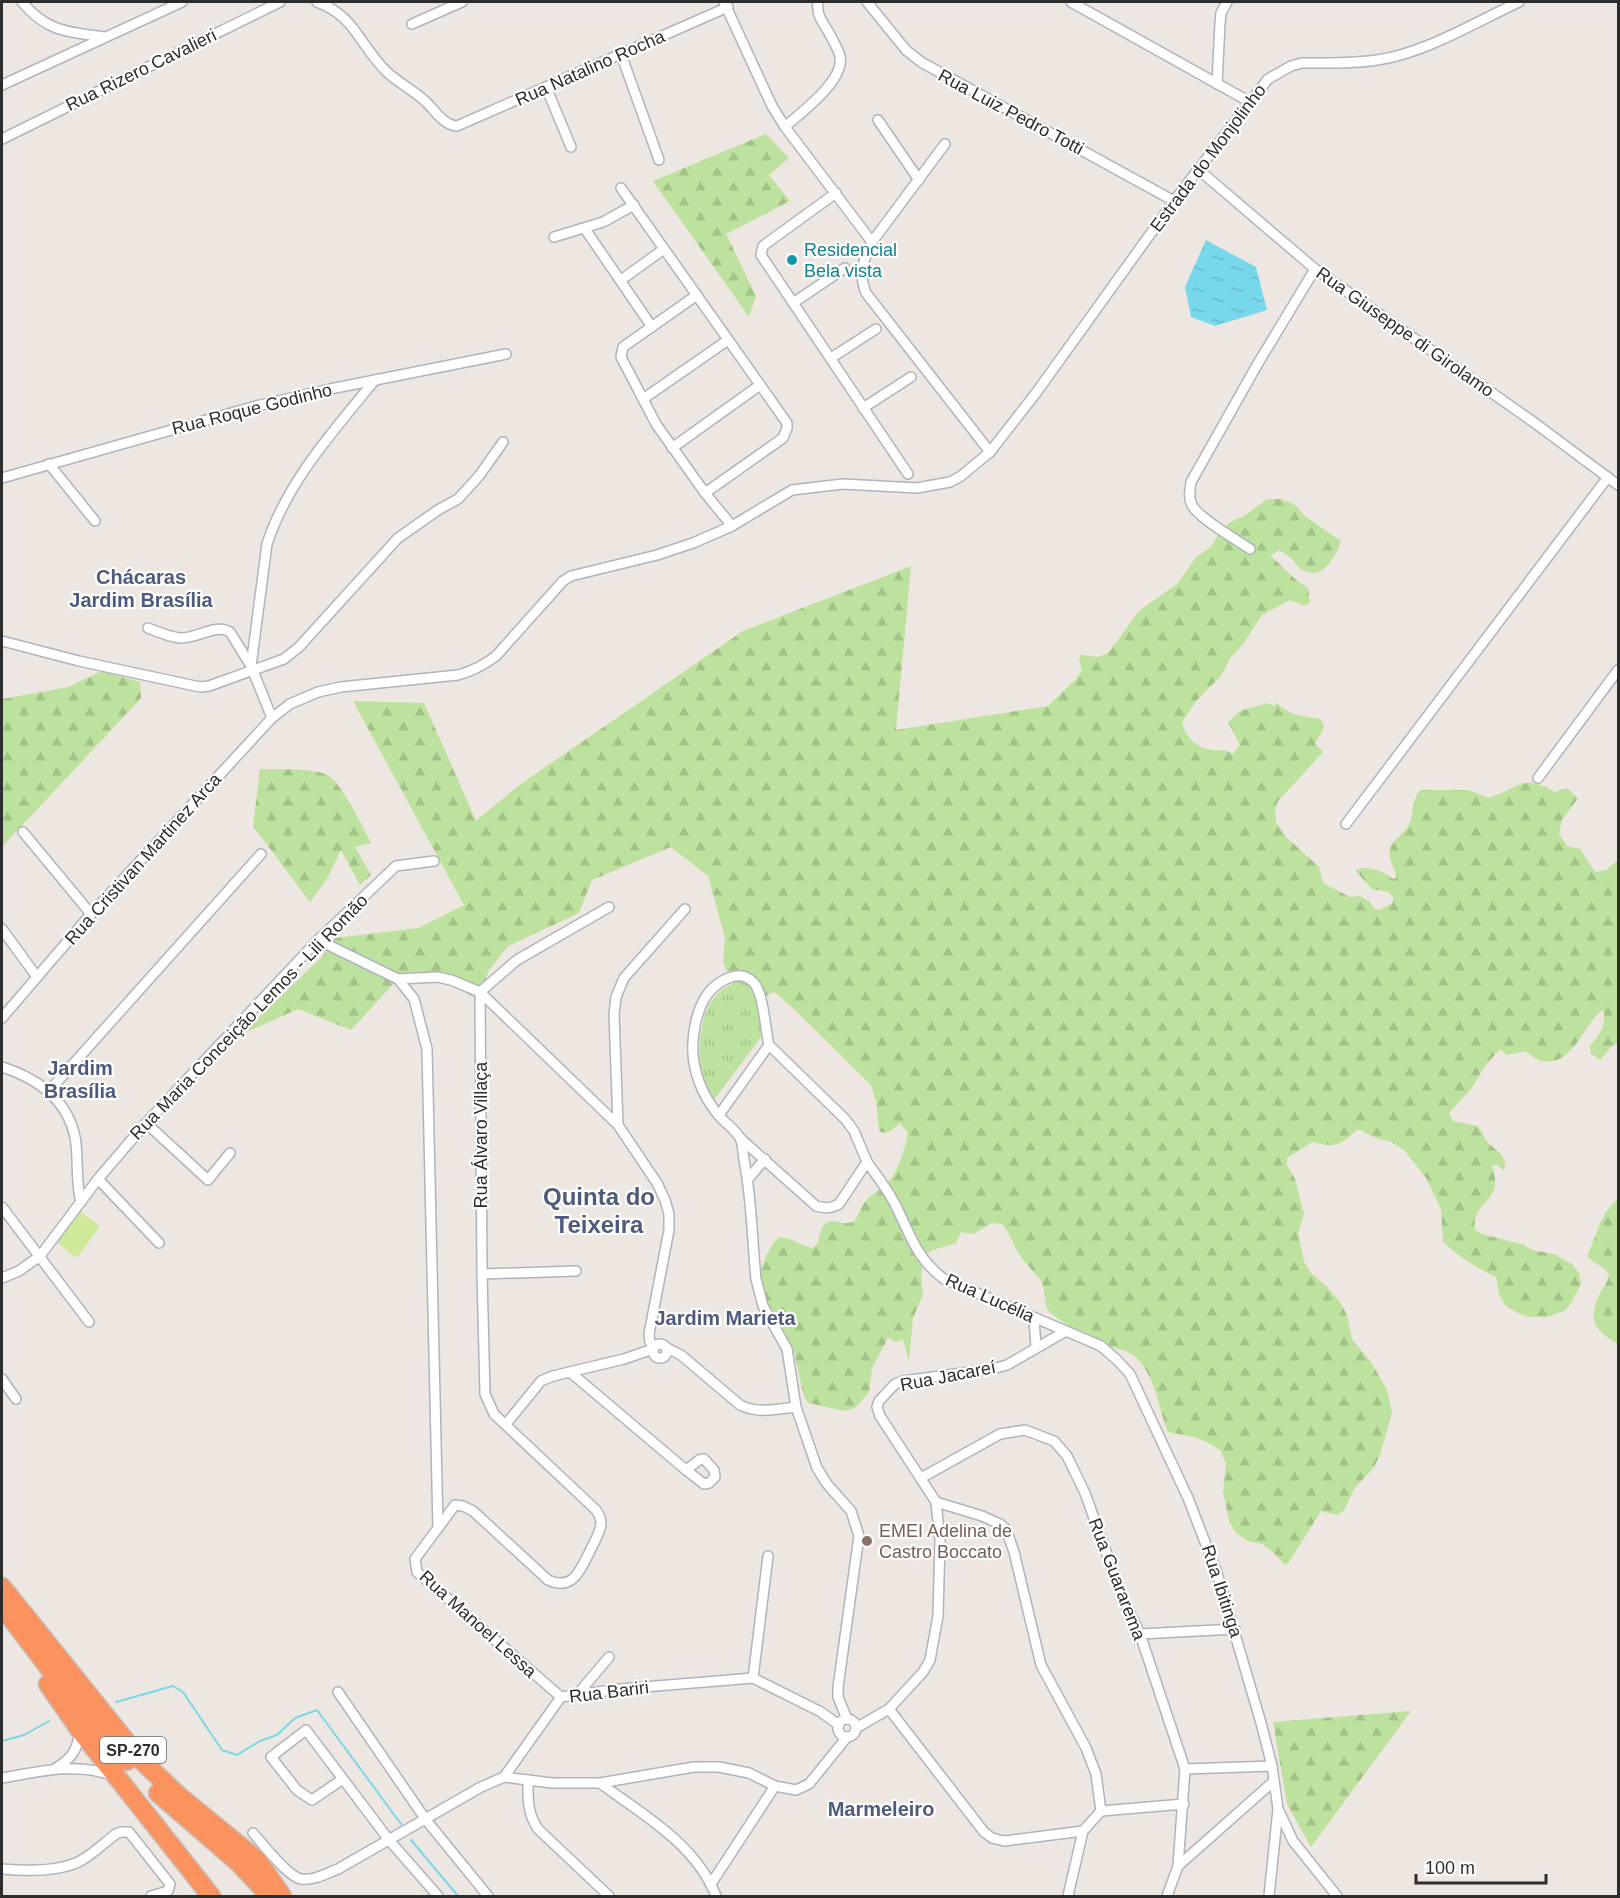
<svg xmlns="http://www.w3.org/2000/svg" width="1620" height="1898" viewBox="0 0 1620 1898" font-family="Arial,sans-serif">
<defs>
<pattern id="forest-firs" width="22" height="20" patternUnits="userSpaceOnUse" patternTransform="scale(1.5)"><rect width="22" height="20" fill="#bce29e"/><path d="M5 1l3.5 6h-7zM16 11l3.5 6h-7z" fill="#a2c288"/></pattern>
<pattern id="park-tufts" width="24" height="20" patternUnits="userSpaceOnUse" patternTransform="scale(1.5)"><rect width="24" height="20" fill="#bce29e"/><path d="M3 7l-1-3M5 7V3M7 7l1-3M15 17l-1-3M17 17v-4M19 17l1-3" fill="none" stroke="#a2c288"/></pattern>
<pattern id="water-ripples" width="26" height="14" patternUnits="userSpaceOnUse" patternTransform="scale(1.5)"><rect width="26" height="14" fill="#77d8ec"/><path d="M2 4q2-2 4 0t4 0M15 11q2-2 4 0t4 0" fill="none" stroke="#67bacb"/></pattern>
</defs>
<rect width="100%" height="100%" fill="#eee6e0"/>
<g fill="url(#forest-firs)">
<polygon points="766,134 789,158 769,175 790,201 726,234 756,296 749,317 653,181"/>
<path d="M1267 499H1281L1295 505 1305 516 1341 541C1335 557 1322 583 1301 569 1297 566 1294 561 1291 558 1288 555 1283 552 1279 550L1271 556C1283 567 1294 580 1308 588L1310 603 1304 606 1290 600 1262 615 1243 644 1230 658 1221 676 1197 700 1182 722C1186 738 1196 748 1213 750 1221 751 1226 749 1233 754L1240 745 1228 722 1240 711 1267 703 1274 706 1277 703C1289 716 1303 716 1320 719L1324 725 1321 734 1315 743 1323 752 1278 801 1275 809 1276 822 1286 837 1319 867 1323 883 1350 897 1360 896 1369 901 1375 909 1380 910 1393 902V897L1388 892 1372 889 1355 870C1367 865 1384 871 1393 879L1396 878C1396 868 1387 859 1390 849 1393 840 1403 834 1408 826 1415 815 1410 803 1420 790H1469L1488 798C1521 789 1520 772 1555 792L1567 788 1578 798 1562 820 1559 834 1567 846 1580 849 1595 872 1606 870 1618 860V1043L1612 1046 1600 1060 1591 1053 1590 1045C1599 1037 1607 1023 1603 1010 1583 1023 1574 1067 1542 1061 1536 1060 1530 1054 1525 1051L1507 1055 1501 1049 1499 1050 1484 1067 1472 1088 1449 1113 1453 1121 1478 1126 1488 1143 1500 1153 1505 1162 1504 1171 1497 1165 1492 1166C1494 1173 1496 1179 1495 1186 1491 1204 1472 1206 1475 1230L1482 1234 1524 1245 1532 1250 1554 1254 1572 1264 1579 1273 1581 1284 1570 1305 1564 1311 1547 1317H1528L1518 1313 1505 1305 1499 1294 1496 1277C1477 1268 1459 1257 1443 1242L1441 1209 1426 1178 1405 1151 1392 1142 1376 1138 1358 1129C1339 1146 1337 1148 1312 1142L1287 1158V1165L1295 1179 1304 1214 1298 1233 1304 1262 1310 1272 1328 1288 1340 1302 1347 1315 1352 1339 1371 1362 1387 1390 1392 1412 1380 1455 1374 1467 1354 1489 1344 1511 1337 1515 1321 1511 1289 1562 1285 1565 1274 1553 1262 1544 1248 1541 1236 1533 1229 1521 1223 1491 1226 1464 1221 1451 1209 1443 1195 1437 1168 1432C1159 1409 1157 1384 1141 1363 1131 1349 1120 1350 1106 1345 1095 1341 1057 1320 1050 1312 1043 1304 1046 1290 1041 1281 1034 1271 1024 1263 1018 1252 1012 1243 1010 1232 1002 1224L992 1223 973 1234 961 1232 956 1243 933 1250 924 1255 921 1279 923 1295 913 1318 909 1362 903 1339 897 1342 888 1338 872 1368 869 1392 855 1408 843 1411 809 1403 804 1397 793 1348 759 1287C759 1269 767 1249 779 1237 791 1237 801 1246 813 1248L818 1243C824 1204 842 1232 855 1220 859 1216 860 1208 864 1203 870 1195 881 1189 889 1181 898 1172 906 1146 908 1133L900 1123C893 1129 888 1136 879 1131L876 1101 871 1085 794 1009 774 992 758 1000 749 990 735 987 723 963 725 938 708 876 671 847 592 880 579 913 508 946 489 970 478 999 436 978 397 980 351 1030 298 1009 240 1035 321 958 335 938 419 928 464 905 353 701 424 703 476 821 518 786 743 631 911 566 896 730 1048 706 1076 679 1082 670 1079 661 1081 655 1099 657 1109 652 1139 611 1178 583 1196 557 1211 547 1220 531 1232 521 1244 516Z"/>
<polygon points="102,671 140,682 141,698 2,847 2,699 68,687"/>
<path d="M260 769C275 769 319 768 329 776 343 786 363 827 371 843L355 847 371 875 360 885 341 850 328 877 310 902 253 826Z"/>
<path d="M1618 1199V1344C1596 1331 1587 1322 1599 1295 1603 1286 1607 1286 1609 1274 1603 1265 1593 1264 1587 1256 1597 1236 1600 1213 1618 1199Z"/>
<polygon points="1411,1711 1311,1847 1287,1804 1273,1722"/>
</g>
<path fill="url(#park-tufts)" d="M743 982C761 994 759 1017 761 1037L713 1101C690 1070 694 985 743 982Z"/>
<polygon fill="#cfe99a" points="78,1210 100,1226 77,1258 55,1241"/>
<polygon fill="url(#water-ripples)" points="1206,240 1256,267 1267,310 1215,326 1191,317 1185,287"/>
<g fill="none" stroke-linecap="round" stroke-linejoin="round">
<g stroke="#77d8ec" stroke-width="2">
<polyline points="116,1702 173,1686 183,1692 222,1750 237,1755 260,1741 277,1735 295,1718 317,1710 401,1824"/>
<polyline points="2,1741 24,1735 49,1721"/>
<polyline points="411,1840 458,1896"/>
</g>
<g stroke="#b0b3bd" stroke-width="12">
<g id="street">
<path d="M22 2C47 32 68 32 105 37"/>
<path d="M317 2C356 16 360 47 388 73 399 83 413 90 425 101 435 110 443 125 457 126L728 7"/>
<path d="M724 2 772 106 785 127 872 242C863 261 858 273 866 293L990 452"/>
<polyline points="867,2 906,50 921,62 1174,201"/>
<polyline points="1071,2 1250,102"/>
<polyline points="412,24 462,2"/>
<polyline points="621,54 659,160"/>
<polyline points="1217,84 1220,23 1221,13 1227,2"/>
<polyline points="2,85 182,2"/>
<polyline points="546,87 571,147"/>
<polyline points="878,120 919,180"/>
<path d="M785 127C801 112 845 81 840 56 838 48 832 39 828 31 822 22 816 13 818 2"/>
<polyline points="2,139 280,2"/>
<polyline points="1199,170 1315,269 1532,421 1618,485"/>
<polyline points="621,188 787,423 787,428 783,438 705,493"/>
<polyline points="836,193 767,243 763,246 761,255 908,474"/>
<polyline points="585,229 652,327"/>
<polyline points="554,237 603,222 634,205"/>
<polyline points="872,242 945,144"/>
<polyline points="621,280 664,249"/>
<polyline points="697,295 623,347 621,357 656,424 705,493 732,526"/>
<polyline points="793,303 845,268"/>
<polyline points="831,358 876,329"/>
<polyline points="643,399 728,340"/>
<polyline points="863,408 911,377"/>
<polyline points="672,448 760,385"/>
<polyline points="49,464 95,521"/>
<polyline points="2,478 256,406 330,389 506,354"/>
<path d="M1250 549C1236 539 1198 518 1192 505 1188 498 1190 490 1191 482L1257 365 1315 269"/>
<path d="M148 628C158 632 170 637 180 638 197 639 215 623 230 632L251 666"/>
<polyline points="2,641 79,661 200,687 209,686 284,659 299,647 398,538 438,510 458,499 479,476 503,442"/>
<path d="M272 718 251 666 267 544C287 482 334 430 375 380"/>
<polyline points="1538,778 1618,670"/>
<polyline points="1346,824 1608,477"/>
<polyline points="23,832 91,914"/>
<polyline points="2,929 37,977"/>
<polyline points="318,940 398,979 437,977 451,980 480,992 618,1125"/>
<polyline points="398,979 414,999 427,1049 438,1528"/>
<path d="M2 1018 91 914 272 718 290 704 318 692 341 687 458 675C473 671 484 665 496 656L563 581 571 576 657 555 693 543 732 526 792 490 843 484 917 488 950 482 961 476 990 452 1036 393 1174 201 1268 79 1291 66 1302 63C1327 63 1352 64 1377 60 1423 54 1476 22 1519 2"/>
<path d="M2 1067C36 1078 67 1099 75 1137 79 1159 75 1180 81 1202"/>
<polyline points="49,1091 261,854"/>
<path d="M719 1115 769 1045 845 1119 854 1131 867 1162 839 1204C830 1209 825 1208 816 1206L740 1138"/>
<polyline points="146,1123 208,1180 230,1153"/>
<path d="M867 1162C877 1176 888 1190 896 1206 911 1236 916 1258 944 1279L1101 1346 1117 1360 1130 1374 1188 1498 1217 1573 1261 1723 1272 1766 1278 1809 1269 1896"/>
<polyline points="98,1179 159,1243"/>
<polyline points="748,1179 765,1159"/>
<polyline points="2,1207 89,1322"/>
<polyline points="482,1274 576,1271"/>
<polyline points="2,1278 19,1271 40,1256 98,1179 146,1123 318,940 396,866 434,861"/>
<polyline points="1034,1319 1036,1347"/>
<circle cx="660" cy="1351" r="7"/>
<polyline points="654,1347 650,1342 649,1334 669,1230 669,1214 665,1200 657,1183 618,1125 614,1014 616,997 624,978 685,909"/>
<path d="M665 1347 681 1355 740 1405C758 1414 776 1409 796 1407L787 1349 763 1306 756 1279C752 1240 752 1199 744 1160 743 1154 743 1144 740 1138 736 1131 727 1124 721 1118 703 1098 691 1070 693 1042 694 1028 697 1011 705 998 714 983 739 966 754 983 764 995 765 1029 769 1045"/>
<polyline points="570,1372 686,1470 704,1484 709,1483 715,1477 714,1470 704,1459 699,1460 686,1470"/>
<polyline points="2,1379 16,1399"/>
<polyline points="796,1407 817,1468 827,1484 851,1511 859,1536 838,1687 838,1697 847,1719"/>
<polyline points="506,1424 541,1381 553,1376 624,1359 653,1349"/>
<polyline points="921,1478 1000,1434 1025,1430 1054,1441 1067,1456 1085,1493 1122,1596 1140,1634 1185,1769 1178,1866"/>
<polyline points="936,1502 982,1516 1000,1524 1006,1529 1014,1552 1041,1665 1086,1748 1096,1774 1101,1811 1083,1831 1068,1896"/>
<polyline points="1140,1634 1235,1629"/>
<polyline points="753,1678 768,1556"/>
<polyline points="753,1678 821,1712 839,1725"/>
<polyline points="338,1692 426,1820 488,1896"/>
<polyline points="577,1695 609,1657"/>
<path d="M561 1697 417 1572 415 1559 455 1505 463 1506 473 1511 548 1580C574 1592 581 1568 591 1549 594 1542 601 1531 601 1523 601 1519 598 1513 596 1510L494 1414 485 1394 482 1274 480 992 517 960 609 907"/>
<polyline points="889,1709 984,1832 992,1838 1004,1841 1083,1831"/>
<circle cx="847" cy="1728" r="9"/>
<polyline points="856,1728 889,1709 923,1672 930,1660 938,1616 940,1539 936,1502 880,1416 877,1407 879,1401 895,1384 903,1381 992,1369 1007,1365 1066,1331"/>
<path d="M56 1768C71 1759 78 1750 79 1732"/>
<polyline points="1185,1769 1272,1766"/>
<polyline points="504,1777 561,1697 620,1689 753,1678"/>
<path d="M2 1778C37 1772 76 1762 111 1775"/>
<polyline points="343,1779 312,1800 297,1790 271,1757 306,1730 389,1840 438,1896"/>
<path d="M528 1780C528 1798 527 1813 538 1829L609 1896"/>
<path d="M600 1783C643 1815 696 1844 716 1896"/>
<polyline points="1101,1811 1184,1804"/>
<polyline points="1279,1811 1293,1841 1337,1896"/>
<path d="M253 1833C263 1844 288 1877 301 1879 314 1881 327 1873 338 1869L481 1787 504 1777 552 1783H600L694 1767H719L749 1773 775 1786 796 1790 809 1784 847 1737"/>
<path d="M2 1869C25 1871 61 1872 82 1860 94 1853 105 1842 116 1834L121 1832H129L170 1884 168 1891 151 1896"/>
<polyline points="711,1884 775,1786"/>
<polyline points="1167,1896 1178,1866 1274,1781"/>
</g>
</g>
<g stroke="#c4c4c4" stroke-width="21">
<g id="highway">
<polyline points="2,1587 141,1760 179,1796 257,1860 282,1896"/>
<polyline points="2,1606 52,1672 127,1761"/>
<polyline points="48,1684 79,1729 211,1896"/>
<polyline points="158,1793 239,1863 270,1896"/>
</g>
</g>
<use href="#street" stroke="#fff" stroke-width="9"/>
<use href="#highway" stroke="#fa935f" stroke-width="18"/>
</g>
<circle fill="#0f9aa8" stroke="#fff" stroke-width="2" cx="792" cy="260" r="6"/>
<circle fill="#8d6e63" stroke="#fff" stroke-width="2" cx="867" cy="1541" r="6"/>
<g text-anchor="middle" stroke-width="4.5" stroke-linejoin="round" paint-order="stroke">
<rect fill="#fff" stroke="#6c6c6c" stroke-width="1.5" x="100" y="1737" width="66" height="26" rx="4.5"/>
<g font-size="16" font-weight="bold" fill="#2d2d2d">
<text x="133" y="1756">SP-270</text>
</g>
<g font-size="18" fill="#2d2d2d" stroke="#fff">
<text transform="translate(590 68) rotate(-24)" y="6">Rua Natalino Rocha</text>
<text transform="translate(141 70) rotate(-26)" y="6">Rua Rizero Cavalieri</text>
<text transform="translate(1011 112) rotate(28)" y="6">Rua Luiz Pedro Totti</text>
<text transform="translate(1208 158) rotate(-53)" y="6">Estrada do Monjolinho</text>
<text transform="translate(1405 332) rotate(35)" y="6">Rua Giuseppe di Girolamo</text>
<text transform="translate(252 409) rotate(-14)" y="6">Rua Roque Godinho</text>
<text transform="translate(143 859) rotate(-48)" y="6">Rua Cristivan Martinez Arca</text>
<text transform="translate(249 1017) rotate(-46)" y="6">Rua Maria Conceição Lemos - Lili Romão</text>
<text transform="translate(481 1135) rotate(-90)" y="6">Rua Álvaro Villaça</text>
<text transform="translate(990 1298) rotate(24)" y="6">Rua Lucélia</text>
<text transform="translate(948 1376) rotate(-11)" y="6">Rua Jacareí</text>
<text transform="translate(1117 1579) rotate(69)" y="6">Rua Guararema</text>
<text transform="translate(1222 1591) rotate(72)" y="6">Rua Ibitinga</text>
<text transform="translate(478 1624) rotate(42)" y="6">Rua Manoel Lessa</text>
<text transform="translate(609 1692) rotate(-7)" y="6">Rua Bariri</text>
</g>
<g font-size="18" fill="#0d838f" stroke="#fff" text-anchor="start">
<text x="804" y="256">Residencial<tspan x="804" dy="21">Bela vista</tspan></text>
</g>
<g font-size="18" fill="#785e54" stroke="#fff" text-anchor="start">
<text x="879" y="1537">EMEI Adelina de<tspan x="879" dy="21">Castro Boccato</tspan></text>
</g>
<g font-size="20" font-weight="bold" fill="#4e5b7d" stroke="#fff">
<text x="141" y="584">Chácaras<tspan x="141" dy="23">Jardim Brasília</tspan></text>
<text x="80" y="1075">Jardim<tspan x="80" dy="23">Brasília</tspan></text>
<text x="725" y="1325">Jardim Marieta</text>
<text x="881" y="1816">Marmeleiro</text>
</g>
<g font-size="24" font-weight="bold" fill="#4e5b7d" stroke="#fff">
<text x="599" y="1205">Quinta do<tspan x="599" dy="28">Teixeira</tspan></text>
</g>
</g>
<rect width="1620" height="1898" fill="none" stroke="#2d2d2d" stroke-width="6"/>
<path d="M1416 1874v9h130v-9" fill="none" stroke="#2d2d2d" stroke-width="3"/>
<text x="1425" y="1874" font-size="18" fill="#2d2d2d" stroke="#ffffff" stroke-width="4.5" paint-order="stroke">100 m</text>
</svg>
